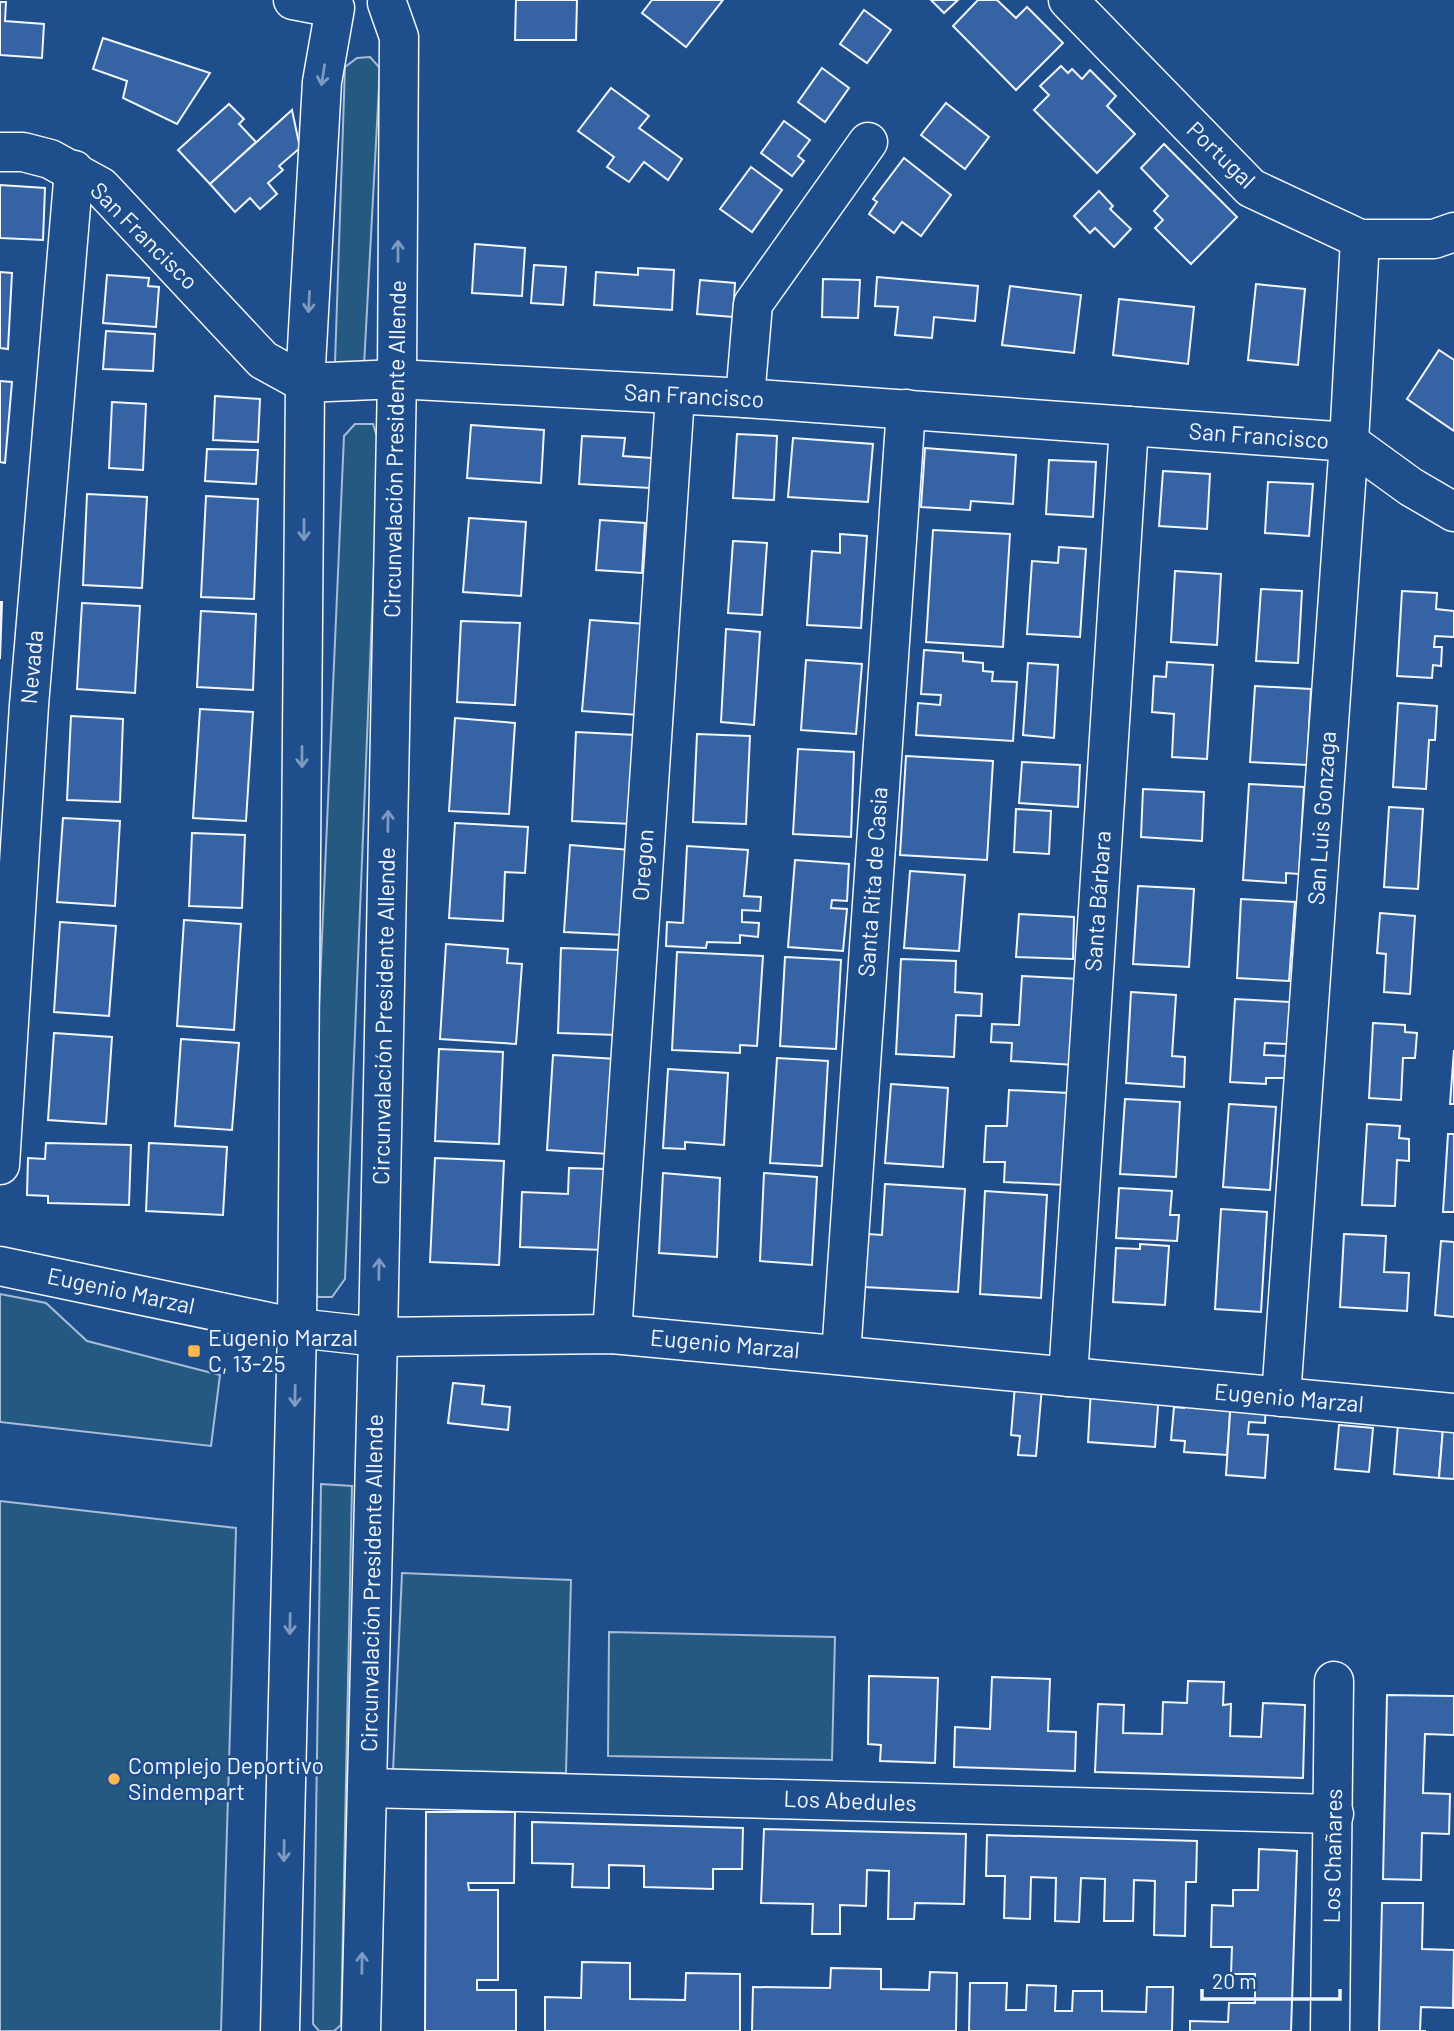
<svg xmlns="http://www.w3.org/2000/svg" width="1454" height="2031" viewBox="0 0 1454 2031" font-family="Barlow,sans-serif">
<rect width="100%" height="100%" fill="#1f4e8c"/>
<g fill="#245a82" stroke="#a8bbd7" stroke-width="2">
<polygon points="370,57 380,68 364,366 335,363 345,67 357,58"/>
<polygon points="355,424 373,424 379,443 345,1279 332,1297 318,1297 307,1280 344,436"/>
<polygon points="0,1294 46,1303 87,1341 220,1375 211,1446 0,1422"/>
<polygon points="321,1484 352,1486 341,2025 334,2031 319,2031 313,2024"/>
<polygon points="0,1501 236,1528 221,2031 0,2031"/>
<polygon points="402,1573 571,1580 566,1773 393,1771"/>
<polygon points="609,1632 835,1637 832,1760 608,1756"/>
</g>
<g fill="#3563a3" stroke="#f2f6ff" stroke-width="2">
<polygon points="516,0 577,0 576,40 515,40"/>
<polygon points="652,0 723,0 686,47 642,13"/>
<polygon points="931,0 958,0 944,13"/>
<polygon points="978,0 997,0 1016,18 1027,7 1063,43 1016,90 953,26"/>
<polygon points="0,2 6,2 5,21 44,24 42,58 0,55"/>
<polygon points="864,10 891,30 867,63 840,44"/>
<polygon points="103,38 210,73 177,124 123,98 127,81 93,69"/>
<polygon points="1061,66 1068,73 1072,69 1082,79 1090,70 1116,96 1107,106 1135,134 1097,173 1034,110 1049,95 1040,86"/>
<polygon points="822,68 849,88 825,122 798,102"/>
<polygon points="611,88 649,116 639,128 682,159 668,180 644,162 629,182 607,167 614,157 578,131"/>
<polygon points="946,103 989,137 965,169 921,135"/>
<polygon points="229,104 244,119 239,124 256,142 210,184 178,150"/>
<polygon points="292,110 300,148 279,166 283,170 268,183 277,194 260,209 250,198 235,212 210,184"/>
<polygon points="784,121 810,140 798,156 804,161 792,176 761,153"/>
<polygon points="1164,144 1237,217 1191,264 1155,228 1163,220 1154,211 1168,196 1141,168"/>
<polygon points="904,158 951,195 921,236 902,222 894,233 869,214 877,202 873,199"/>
<polygon points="751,167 782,190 752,232 720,209"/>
<polygon points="0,185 45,188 43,240 0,238"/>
<polygon points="1099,191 1113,206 1110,209 1131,229 1114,247 1095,228 1090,233 1074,216"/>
<polygon points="475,244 525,248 522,296 472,293"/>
<polygon points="534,265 566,267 563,305 531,303"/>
<polygon points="638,268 674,270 672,310 594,305 596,272 638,275"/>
<polygon points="0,272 12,273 8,349 0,348"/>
<polygon points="107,275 149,278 148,286 159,287 156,327 103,323"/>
<polygon points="877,277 978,286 975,321 934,317 932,338 895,335 898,307 875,306"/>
<polygon points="823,279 860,280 858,318 822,317"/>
<polygon points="700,280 735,283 733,317 697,314"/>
<polygon points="1256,284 1305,289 1298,365 1248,360"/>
<polygon points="1010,286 1081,295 1074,353 1002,345"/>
<polygon points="1119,299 1194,307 1188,364 1113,355"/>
<polygon points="106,331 155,334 153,371 103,369"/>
<polygon points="1439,350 1454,360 1454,431 1407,399"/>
<polygon points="0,381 12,382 5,463 0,462"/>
<polygon points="215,396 260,399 258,442 213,440"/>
<polygon points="112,402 146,404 143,470 109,468"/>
<polygon points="471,425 544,430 541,483 467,478"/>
<polygon points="737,434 777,436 774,500 733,498"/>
<polygon points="582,436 625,438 623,456 652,458 650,488 579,484"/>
<polygon points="793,438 873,444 868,502 788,497"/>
<polygon points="925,448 1016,455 1013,504 971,501 970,510 921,507"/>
<polygon points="207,449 258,450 256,484 205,481"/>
<polygon points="1049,460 1096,462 1093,517 1046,514"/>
<polygon points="1163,471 1210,474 1207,529 1159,526"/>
<polygon points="1268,482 1313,484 1309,536 1265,533"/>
<polygon points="87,494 147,497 142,588 83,585"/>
<polygon points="206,496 258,499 254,599 201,597"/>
<polygon points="469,518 526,522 521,596 463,592"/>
<polygon points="600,520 645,523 642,573 596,570"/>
<polygon points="933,530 1010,534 1003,647 926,642"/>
<polygon points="840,534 867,536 861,628 807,625 812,551 840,553"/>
<polygon points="733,541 767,543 762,615 728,613"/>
<polygon points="1059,547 1086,549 1080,637 1027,634 1032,561 1058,563"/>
<polygon points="1175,571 1221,574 1217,645 1171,642"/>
<polygon points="1261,589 1302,591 1298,663 1256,661"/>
<polygon points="1402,591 1437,593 1436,609 1454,611 1454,637 1435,636 1434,647 1442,647 1441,666 1433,665 1432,678 1397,676"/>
<polygon points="0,602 2,602 0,659"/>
<polygon points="82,603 140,606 135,693 77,689"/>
<polygon points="201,611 256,614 253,690 197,687"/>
<polygon points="590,620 646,624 638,715 582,711"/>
<polygon points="461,621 520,623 515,705 457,702"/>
<polygon points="726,629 760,632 754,725 721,722"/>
<polygon points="924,650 963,653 963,661 983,663 983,671 993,672 992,681 1017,682 1013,741 916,735 918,703 940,705 941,695 921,694"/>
<polygon points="806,660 862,664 856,734 801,730"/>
<polygon points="1167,662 1213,665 1207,759 1172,757 1174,714 1152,712 1154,676 1166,677"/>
<polygon points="1028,663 1058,665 1054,738 1023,735"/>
<polygon points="1255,686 1311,689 1307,765 1250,762"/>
<polygon points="1398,703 1437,706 1435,740 1429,740 1426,789 1393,787"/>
<polygon points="200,709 253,712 246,821 193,818"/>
<polygon points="71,716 123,719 120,802 67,800"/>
<polygon points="455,718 515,723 509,814 449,811"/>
<polygon points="576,732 636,735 631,824 572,821"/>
<polygon points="697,734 750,736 746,824 693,822"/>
<polygon points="798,749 854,752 851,837 793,834"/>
<polygon points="906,756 993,761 987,860 900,855"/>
<polygon points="1022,762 1080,765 1078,807 1019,803"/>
<polygon points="1249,784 1304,787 1299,874 1286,873 1286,883 1243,880"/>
<polygon points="1143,789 1204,792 1202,841 1141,837"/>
<polygon points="1389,807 1423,809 1418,889 1384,887"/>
<polygon points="1016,809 1051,811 1049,854 1014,852"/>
<polygon points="63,818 120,821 115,906 57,902"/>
<polygon points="455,823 528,827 525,873 505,872 503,921 449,918"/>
<polygon points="192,833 245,835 242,908 189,906"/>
<polygon points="570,845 630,850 624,935 564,932"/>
<polygon points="687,846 748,850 744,896 761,897 760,911 742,910 742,922 759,923 758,937 740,935 740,943 707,942 706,948 666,946 667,922 683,923"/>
<polygon points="795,860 849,864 847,901 832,900 831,908 847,909 843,951 788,947"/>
<polygon points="910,871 965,875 959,951 904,948"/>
<polygon points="1138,886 1194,889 1189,967 1133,964"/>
<polygon points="1241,899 1295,902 1289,981 1237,978"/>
<polygon points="1380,913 1415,916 1410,994 1384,992 1386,954 1377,953"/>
<polygon points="1019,914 1074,917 1073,959 1016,957"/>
<polygon points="184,920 241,924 234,1030 177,1026"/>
<polygon points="60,922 116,926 109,1016 54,1012"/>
<polygon points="446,944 508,949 507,963 522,964 516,1044 440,1039"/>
<polygon points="561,948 621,950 617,1035 558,1033"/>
<polygon points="677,952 763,956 757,1046 740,1045 740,1053 672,1050"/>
<polygon points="785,957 841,960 836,1049 780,1046"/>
<polygon points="901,959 956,961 955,992 982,994 981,1016 956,1015 954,1057 896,1054"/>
<polygon points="1022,976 1079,979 1074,1065 1011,1061 1012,1043 991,1042 992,1024 1019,1025"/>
<polygon points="1131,992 1176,995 1172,1056 1185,1057 1184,1087 1126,1083"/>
<polygon points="1235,999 1290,1002 1287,1044 1265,1043 1264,1055 1286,1056 1285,1078 1266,1078 1266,1084 1230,1082"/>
<polygon points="1373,1023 1405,1025 1405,1032 1417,1033 1415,1058 1403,1058 1401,1100 1369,1098"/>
<polygon points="54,1033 112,1037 106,1124 48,1120"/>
<polygon points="181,1039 239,1043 232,1130 175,1126"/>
<polygon points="439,1049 503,1052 499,1144 435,1141"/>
<polygon points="1454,1050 1454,1104 1450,1104"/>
<polygon points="553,1055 616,1059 609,1154 547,1150"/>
<polygon points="777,1058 828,1061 822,1166 770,1163"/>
<polygon points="668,1069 728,1073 724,1145 685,1142 685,1149 663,1148"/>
<polygon points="891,1084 948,1088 943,1167 885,1163"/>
<polygon points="1009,1090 1069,1093 1065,1185 1004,1182 1005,1162 984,1162 986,1126 1007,1126"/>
<polygon points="1125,1099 1180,1102 1176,1177 1120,1174"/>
<polygon points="1229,1104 1276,1107 1270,1190 1223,1187"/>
<polygon points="1367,1124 1400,1126 1399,1138 1409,1139 1409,1161 1397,1160 1395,1206 1362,1205"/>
<polygon points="1448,1134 1454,1134 1454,1212 1443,1212"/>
<polygon points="46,1143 131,1145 129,1205 48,1203 48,1196 27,1195 28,1158 45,1159"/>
<polygon points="149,1143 227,1147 223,1215 146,1211"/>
<polygon points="435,1158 504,1161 499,1265 430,1262"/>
<polygon points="569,1168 607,1169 604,1250 520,1247 522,1192 568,1194"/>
<polygon points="663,1173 720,1178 717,1257 659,1253"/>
<polygon points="764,1173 817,1177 812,1265 760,1261"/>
<polygon points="885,1184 965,1189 958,1292 864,1287 868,1234 882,1235"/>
<polygon points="1119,1188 1172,1191 1170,1215 1179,1215 1177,1241 1116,1238"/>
<polygon points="985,1191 1047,1195 1041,1298 980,1294"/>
<polygon points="1221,1209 1267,1212 1261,1312 1215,1309"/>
<polygon points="1344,1234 1386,1236 1384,1272 1409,1273 1407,1311 1340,1307"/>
<polygon points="1441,1241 1454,1242 1454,1317 1435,1315"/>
<polygon points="1140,1244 1169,1246 1165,1305 1113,1302 1116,1248 1140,1249"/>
<polygon points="453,1383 484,1386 482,1404 510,1407 508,1430 448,1423"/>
<polygon points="1015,1385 1042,1387 1036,1456 1018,1455 1020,1436 1011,1435"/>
<polygon points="1091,1389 1159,1393 1155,1447 1088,1442"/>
<polygon points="1185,1395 1231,1399 1227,1455 1184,1452 1185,1441 1171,1440 1174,1407 1184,1408"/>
<polygon points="1231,1399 1266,1401 1265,1423 1249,1422 1248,1434 1268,1435 1265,1478 1226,1475"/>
<polygon points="1398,1424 1443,1428 1439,1478 1394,1474"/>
<polygon points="1339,1425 1373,1428 1369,1472 1335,1469"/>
<polygon points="1443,1428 1454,1429 1454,1479 1439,1478"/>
<polygon points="869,1676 938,1678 935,1763 880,1761 881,1745 868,1744"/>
<polygon points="992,1677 1050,1679 1048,1731 1076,1732 1075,1771 954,1767 955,1727 990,1729"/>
<polygon points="1188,1681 1224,1682 1223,1705 1231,1704 1230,1736 1261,1737 1263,1703 1305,1705 1303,1778 1095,1772 1098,1704 1124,1705 1123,1733 1162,1734 1163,1702 1187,1703"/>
<polygon points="1387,1695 1454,1696 1454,1735 1425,1734 1423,1793 1450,1794 1449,1834 1422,1833 1421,1880 1383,1879"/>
<polygon points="426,1812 515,1812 514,1883 468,1883 469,1890 498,1890 498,1980 477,1980 477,1990 516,1990 516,2031 425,2031"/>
<polygon points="532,1822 743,1828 742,1869 713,1869 713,1889 644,1887 644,1866 609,1865 609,1888 572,1887 573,1864 532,1863"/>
<polygon points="764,1829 966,1834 964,1904 915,1903 914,1919 888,1919 889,1871 867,1870 866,1906 840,1905 840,1934 812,1934 813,1904 761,1903"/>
<polygon points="987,1835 1197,1841 1196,1882 1186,1882 1185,1936 1154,1935 1155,1881 1134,1880 1133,1921 1104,1921 1105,1879 1081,1878 1079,1922 1055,1921 1056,1878 1031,1877 1030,1919 1004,1918 1005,1876 986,1876"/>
<polygon points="1259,1849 1297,1851 1291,2031 1190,2031 1190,2021 1228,2022 1229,2003 1255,2003 1255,1974 1231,1974 1232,1947 1211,1947 1212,1905 1233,1906 1233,1890 1258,1890"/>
<polygon points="1382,1903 1423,1903 1422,1949 1454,1950 1453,2008 1421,2007 1420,2031 1426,2031 1379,2031"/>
<polygon points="582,1962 630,1963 630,1999 685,2000 686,1973 740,1974 740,2031 545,2031 545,1997 581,1998"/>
<polygon points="831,1968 881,1969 881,1989 929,1990 930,1972 957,1973 956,2031 752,2031 753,1987 830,1988"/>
<polygon points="970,1983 1007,1983 1006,2010 1026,2010 1027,1985 1056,1986 1055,2011 1072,2011 1073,1991 1102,1991 1102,2011 1146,2012 1147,1987 1173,1987 1172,2031 969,2031"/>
</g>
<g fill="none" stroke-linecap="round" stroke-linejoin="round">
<g stroke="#f2f6ff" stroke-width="41">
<g id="minor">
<polyline points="293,0 335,8 322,82 305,383 297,1328"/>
<polyline points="0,152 23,152 50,159 101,187 263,360 305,383 397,379 745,398 1349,442 1411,487 1454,512"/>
<polyline points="745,398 753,304 868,142"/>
<polyline points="0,1165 29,705 74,170"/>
<polyline points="612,1334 675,396"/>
<polyline points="378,1337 397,379 399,37 387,3"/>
<polyline points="841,1355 906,409"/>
<polyline points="1068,1377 1129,426"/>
<polyline points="1281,1397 1349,442 1360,239"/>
<polyline points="367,1788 1334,1814"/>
<polyline points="1330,2031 1334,1681"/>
</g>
</g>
<g stroke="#f2f6ff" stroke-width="41">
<g id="secondary">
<polyline points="1068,0 1251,188 1360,239 1434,239 1454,232"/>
<polyline points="0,1266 297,1328 378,1337 612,1334 1454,1413"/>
<polyline points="280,2031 297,1328"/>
<polyline points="361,2031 378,1337"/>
</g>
</g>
<use href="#minor" stroke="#1f4e8c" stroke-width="38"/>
<use href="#secondary" stroke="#1f4e8c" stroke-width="38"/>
</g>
<defs><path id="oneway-shaft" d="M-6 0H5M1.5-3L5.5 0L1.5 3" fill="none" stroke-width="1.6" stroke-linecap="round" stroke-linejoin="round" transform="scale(1.75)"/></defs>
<g stroke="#7e9ac0">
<use href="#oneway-shaft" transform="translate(323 75) rotate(99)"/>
<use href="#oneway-shaft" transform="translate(398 251) rotate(-90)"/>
<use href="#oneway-shaft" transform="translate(309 302) rotate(93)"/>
<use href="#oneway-shaft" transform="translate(304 530) rotate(90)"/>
<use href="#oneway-shaft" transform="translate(302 757) rotate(90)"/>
<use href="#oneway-shaft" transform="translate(388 821) rotate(-89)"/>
<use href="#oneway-shaft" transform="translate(379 1269) rotate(-89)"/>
<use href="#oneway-shaft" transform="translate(295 1396) rotate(91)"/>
<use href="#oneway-shaft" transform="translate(290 1624) rotate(91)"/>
<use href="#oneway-shaft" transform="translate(284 1851) rotate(91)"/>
<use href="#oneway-shaft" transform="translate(362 1963) rotate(-89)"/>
</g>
<g fill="#ffb74d" stroke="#1f4e8c" stroke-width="2.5">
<rect x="187" y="1344" width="14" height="14" rx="3.5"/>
<circle cx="114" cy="1779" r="7"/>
</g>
<g text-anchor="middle" stroke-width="5" stroke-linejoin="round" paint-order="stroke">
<g font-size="23" fill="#f2f6ff" stroke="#1f4e8c">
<text transform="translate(1221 155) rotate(44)" y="8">Portugal</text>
<text transform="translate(144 236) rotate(45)" y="8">San Francisco</text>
<text transform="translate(694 396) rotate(3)" y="8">San Francisco</text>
<text transform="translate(1259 436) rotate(4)" y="8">San Francisco</text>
<text transform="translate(395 449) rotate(-89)" y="8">Circunvalación Presidente Allende</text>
<text transform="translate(32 667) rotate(-85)" y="8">Nevada</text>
<text transform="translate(1322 818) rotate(-86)" y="8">San Luis Gonzaga</text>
<text transform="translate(643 865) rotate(-86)" y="8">Oregon</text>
<text transform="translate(873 882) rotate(-86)" y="8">Santa Rita de Casia</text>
<text transform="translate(1098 901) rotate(-86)" y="8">Santa Bárbara</text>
<text transform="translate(384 1016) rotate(-89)" y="8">Circunvalación Presidente Allende</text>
<text transform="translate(121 1291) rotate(12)" y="8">Eugenio Marzal</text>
<text transform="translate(725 1344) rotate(5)" y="8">Eugenio Marzal</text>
<text transform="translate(1289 1398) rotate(5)" y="8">Eugenio Marzal</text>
<text transform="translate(372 1583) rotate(-89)" y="8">Circunvalación Presidente Allende</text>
<text transform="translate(850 1801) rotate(2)" y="8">Los Abedules</text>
<text transform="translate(1333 1856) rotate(-89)" y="8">Los Chañares</text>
</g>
<g font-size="23" fill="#f2f6ff" stroke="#1f4e8c" text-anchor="start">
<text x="208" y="1346">Eugenio Marzal<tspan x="208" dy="26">C, 13-25</tspan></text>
<text x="128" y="1774">Complejo Deportivo<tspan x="128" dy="26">Sindempart</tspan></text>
</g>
</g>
<path d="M1202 1989v10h138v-10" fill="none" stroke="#f2f6ff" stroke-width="3.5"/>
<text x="1212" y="1989" font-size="21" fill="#f2f6ff" stroke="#1f4e8c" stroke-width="5" paint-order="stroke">20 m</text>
</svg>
